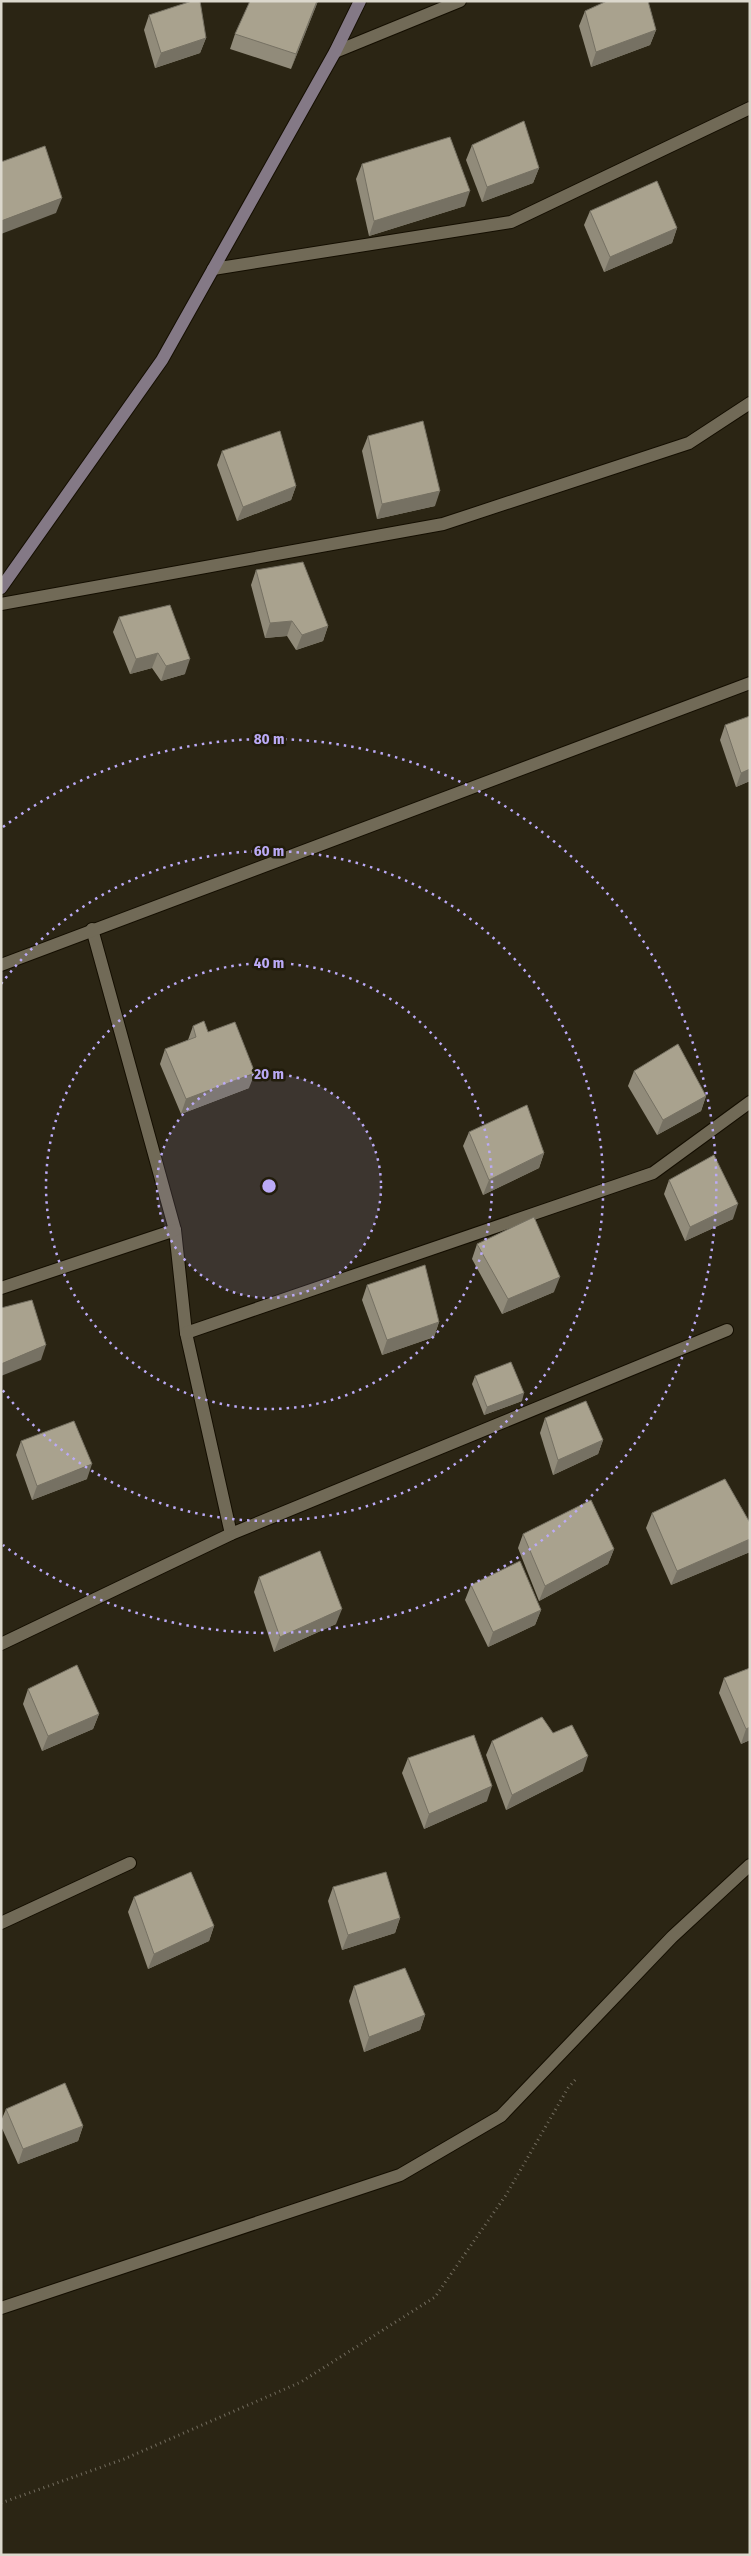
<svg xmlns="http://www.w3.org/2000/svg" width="751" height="2556" viewBox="0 0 751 2556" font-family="'Fira Sans Condensed',sans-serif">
<rect width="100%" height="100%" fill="#2b2514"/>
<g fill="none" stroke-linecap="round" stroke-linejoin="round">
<g stroke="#140e01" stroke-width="14">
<g id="street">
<polyline points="335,52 460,1"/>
<polyline points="213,269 511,222 750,108"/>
<polyline points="1,604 443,524 689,443 750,403"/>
<polyline points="92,929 175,1230 186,1333 231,1534"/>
<polyline points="1,965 750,683"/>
<polyline points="1,1288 175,1230"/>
<polyline points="186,1333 653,1173 750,1102"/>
<polyline points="1,1644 231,1534 727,1330"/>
<polyline points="1,1923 130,1863"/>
<polyline points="1,2308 400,2175 501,2116 672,1937 750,1865"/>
</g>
</g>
<g stroke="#140e01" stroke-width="14">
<polyline id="secondary" points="1,588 162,360 335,52 360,1"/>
</g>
<polyline stroke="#726c5e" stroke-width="3" stroke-dasharray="1 4" stroke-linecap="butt" points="1,2503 124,2459 301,2382 435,2297 506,2195 568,2088 576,2079"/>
<use href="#street" stroke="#716a57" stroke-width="12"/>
<use href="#secondary" stroke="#847986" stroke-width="12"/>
</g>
<g fill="#918b7a">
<polygon points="318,1 291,69 230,49 235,34"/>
<polygon points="585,11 656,30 650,45 591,67 579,26"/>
<polygon points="149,15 206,38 200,53 155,68 144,30"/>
<polygon points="472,145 539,168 533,183 482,202 466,160"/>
<polygon points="362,164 465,206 369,236 356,179"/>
<polygon points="590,211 677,228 672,243 604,272 584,225"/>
<polygon points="368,436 435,506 377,519 362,451"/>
<polygon points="222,451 296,486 291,500 237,521 217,465"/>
<polygon points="256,570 328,626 323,641 296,650 287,636 265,638 251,585"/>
<polygon points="119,617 185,674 161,681 152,668 130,674 113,632"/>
<polygon points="725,725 750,781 736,787 720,740"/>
<polygon points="193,1026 249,1088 181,1114 160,1064 165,1049 188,1040"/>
<polygon points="634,1071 706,1096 701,1111 657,1135 628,1086"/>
<polygon points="469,1132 544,1153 539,1168 483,1195 463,1146"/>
<polygon points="669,1180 733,1219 685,1241 664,1194"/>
<polygon points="477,1244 554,1292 502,1314 472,1259"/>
<polygon points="367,1285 439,1322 434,1337 382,1355 362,1300"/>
<polygon points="475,1376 522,1401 484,1415 472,1384"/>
<polygon points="545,1418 603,1440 598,1454 553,1475 540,1433"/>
<polygon points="21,1441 87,1479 32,1500 16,1455"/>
<polygon points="652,1513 750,1523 750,1552 671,1585 646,1528"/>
<polygon points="523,1534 614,1549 608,1564 539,1601 518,1548"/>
<polygon points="259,1577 336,1624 274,1652 254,1592"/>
<polygon points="471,1585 541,1610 535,1625 488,1647 465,1600"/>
<polygon points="750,1668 750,1740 741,1744 719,1693 724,1678"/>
<polygon points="28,1689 99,1714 93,1729 42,1751 23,1704"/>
<polygon points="553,1733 583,1771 506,1810 486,1755 492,1741"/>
<polygon points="408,1758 487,1801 424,1829 402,1773"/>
<polygon points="333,1887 400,1918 395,1933 342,1950 328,1901"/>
<polygon points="134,1897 214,1926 209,1941 148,1969 128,1912"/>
<polygon points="354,1986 425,2015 420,2030 364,2052 349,2001"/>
<polygon points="6,2109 83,2126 78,2141 18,2164 1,2126 1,2121"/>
</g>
<g fill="#767163">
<polygon points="317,1 318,1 291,69 296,54"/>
<polygon points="656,30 650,45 591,67 596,52"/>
<polygon points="206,38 200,53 155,68 161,53"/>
<polygon points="539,168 533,183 482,202 487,187"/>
<polygon points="470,191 465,206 369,236 374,221"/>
<polygon points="62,198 56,213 1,234 1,221"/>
<polygon points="677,228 672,243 604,272 610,257"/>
<polygon points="296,486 291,500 237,521 243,507"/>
<polygon points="440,491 435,506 377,519 382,504"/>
<polygon points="292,621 287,636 265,638 270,623"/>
<polygon points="328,626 323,641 296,650 302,635"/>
<polygon points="158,653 152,668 130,674 136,659"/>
<polygon points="190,659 185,674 161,681 166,666"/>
<polygon points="750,769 750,781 736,787 741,773"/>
<polygon points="255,1073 249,1088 181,1114 186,1099"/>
<polygon points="706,1096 701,1111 657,1135 663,1120"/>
<polygon points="544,1153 539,1168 483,1195 489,1180"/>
<polygon points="738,1204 733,1219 685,1241 690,1227"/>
<polygon points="560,1277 554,1292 502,1314 508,1299"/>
<polygon points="439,1322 434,1337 382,1355 387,1340"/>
<polygon points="46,1345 41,1360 1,1376 1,1364"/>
<polygon points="524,1393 522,1401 484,1415 487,1407"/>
<polygon points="603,1440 598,1454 553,1475 558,1460"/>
<polygon points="92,1464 87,1479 32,1500 37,1486"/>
<polygon points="750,1539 750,1552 671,1585 677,1571"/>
<polygon points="614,1549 608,1564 539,1601 545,1586"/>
<polygon points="342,1609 336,1624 274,1652 280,1637"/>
<polygon points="541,1610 535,1625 488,1647 493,1632"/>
<polygon points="99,1714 93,1729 42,1751 48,1736"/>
<polygon points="750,1727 750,1740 741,1744 746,1729"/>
<polygon points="588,1756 583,1771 506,1810 512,1795"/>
<polygon points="492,1786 487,1801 424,1829 429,1814"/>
<polygon points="400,1918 395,1933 342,1950 348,1935"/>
<polygon points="214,1926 209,1941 148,1969 154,1954"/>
<polygon points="425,2015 420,2030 364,2052 369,2037"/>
<polygon points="83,2126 78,2141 18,2164 23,2149"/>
</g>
<g fill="#a9a28e" stroke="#767163">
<polygon points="192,1 200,1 206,38 161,53 149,15"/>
<polygon points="250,1 317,1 296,54 235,34"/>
<polygon points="607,1 648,1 656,30 596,52 585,11"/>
<polygon points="524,121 539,168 487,187 472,145"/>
<polygon points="450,137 470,191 374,221 362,164"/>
<polygon points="45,146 62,198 1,221 1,162"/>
<polygon points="657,181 677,228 610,257 590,211"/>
<polygon points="423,421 440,491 382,504 368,436"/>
<polygon points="280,431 296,486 243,507 222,451"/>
<polygon points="303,562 328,626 302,635 292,621 270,623 256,570"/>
<polygon points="170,605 190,659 166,666 158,653 136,659 119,617"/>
<polygon points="750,716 750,769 741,773 725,725"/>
<polygon points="204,1021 208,1032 235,1022 255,1073 186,1099 165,1049 196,1037 193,1026"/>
<polygon points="678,1044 706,1096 663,1120 634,1071"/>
<polygon points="527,1105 544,1153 489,1180 469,1132"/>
<polygon points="714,1155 738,1204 690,1227 669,1180"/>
<polygon points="534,1217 560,1277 508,1299 477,1244"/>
<polygon points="425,1265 439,1322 387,1340 367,1285"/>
<polygon points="32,1300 46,1345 1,1364 1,1308"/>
<polygon points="511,1362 524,1393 487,1407 475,1376"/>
<polygon points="586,1401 603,1440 558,1460 545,1418"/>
<polygon points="74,1421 92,1464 37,1486 21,1441"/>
<polygon points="725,1479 750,1523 750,1539 677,1571 652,1513"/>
<polygon points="591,1500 614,1549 545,1586 523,1534"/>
<polygon points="320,1551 342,1609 280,1637 259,1577"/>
<polygon points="520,1561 541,1610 493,1632 471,1585"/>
<polygon points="77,1665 99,1714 48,1736 28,1689"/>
<polygon points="750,1668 750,1727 746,1729 724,1678"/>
<polygon points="542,1717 553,1733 572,1725 588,1756 512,1795 492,1741"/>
<polygon points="474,1735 492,1786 429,1814 408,1758"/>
<polygon points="191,1872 214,1926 154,1954 134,1897"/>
<polygon points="386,1872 400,1918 348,1935 333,1887"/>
<polygon points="405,1968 425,2015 369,2037 354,1986"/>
<polygon points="65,2083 83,2126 23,2149 6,2109"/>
</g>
<circle cx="269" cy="1186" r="112" fill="#bbaaf6" fill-opacity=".12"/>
<g fill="none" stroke="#bbaaf6" stroke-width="2.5" stroke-dasharray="2.5 5">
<circle cx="269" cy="1186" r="112"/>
<circle cx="269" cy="1186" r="223"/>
<path d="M1 984A335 335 0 1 1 1 1388"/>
<path d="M3 827A447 447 0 1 1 3 1545"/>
</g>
<circle cx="269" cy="1186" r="8" fill="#bbaaf6" stroke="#211c0b" stroke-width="2.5"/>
<g font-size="15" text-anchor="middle" font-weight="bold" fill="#bbaaf6" stroke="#211c0b" stroke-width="5" stroke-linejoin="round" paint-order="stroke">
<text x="269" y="744">80 m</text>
<text x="269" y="856">60 m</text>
<text x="269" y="968">40 m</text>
<text x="269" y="1079">20 m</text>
</g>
<rect width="751" height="2556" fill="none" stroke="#dcd8cd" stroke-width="5"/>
</svg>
